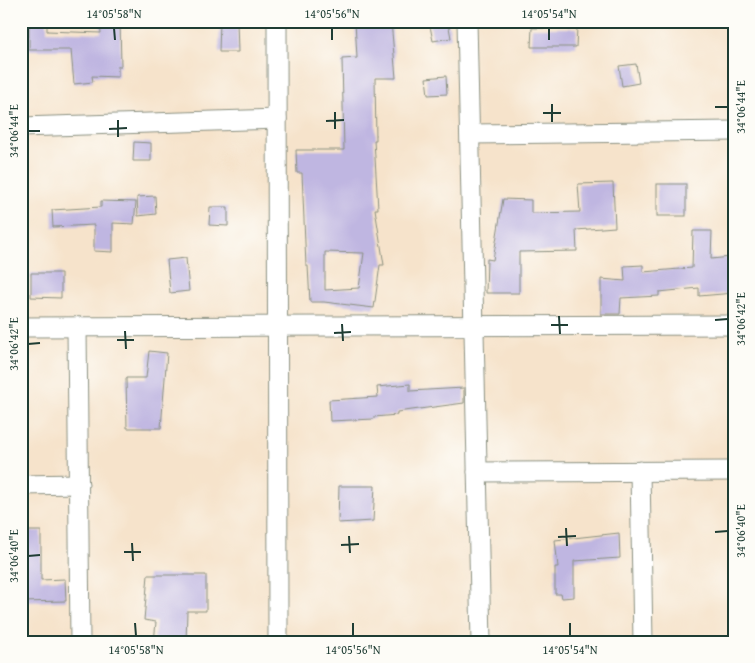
<svg xmlns="http://www.w3.org/2000/svg" width="755" height="663" viewBox="0 0 755 663" font-family="'Gentium Book Plus',serif">
<rect width="100%" height="100%" fill="#fdfcf7"/>
<filter id="ink" filterUnits="userSpaceOnUse"><feTurbulence type="fractalNoise" baseFrequency=".02" numOctaves="2"/><feDisplacementMap in="SourceGraphic" scale="10" xChannelSelector="R" yChannelSelector="G"/><feConvolveMatrix kernelMatrix="1 2 1 2 8 2 1 2 1" color-interpolation-filters="sRGB"/></filter>
<filter id="wash" filterUnits="userSpaceOnUse"><feTurbulence type="fractalNoise" baseFrequency=".0096" numOctaves="4" result="noise"/><feDisplacementMap in="SourceGraphic" scale="20" xChannelSelector="R" yChannelSelector="G"/><feGaussianBlur stdDeviation="1.12" result="paint"/><feColorMatrix in="noise" values="0 0 0 0 0 0 0 0 0 0 0 0 0 0 0 0 0 1.4 0 .05"/><feComposite in="paint" operator="in"/></filter>
<g filter="url(#wash)">
<rect width="100%" height="100%" fill="#f6e3cb"/>
<g id="blocks">
<g fill="#bfb6e1" fill-rule="evenodd">
<polygon points="29,21 47,21 47,31 101,33 100,21 120,21 121,66 118,66 118,77 92,76 93,82 74,84 71,50 29,50"/>
<polygon points="220,21 237,21 238,52 219,52"/>
<path d="M355 21H391L396 78H375L376 140H374L378 209H375L384 265H380L374 308 324 302H310L308 266H306L302 173H297L296 150H344L342 59 357 58ZM325 252 364 253 359 288 325 290Z"/>
<polygon points="429,21 448,22 451,38 433,41"/>
<polygon points="532,28 577,28 576,47 531,47"/>
<polygon points="636,64 639,83 622,86 619,66"/>
<polygon points="446,76 447,94 428,95 426,78"/>
<polygon points="134,142 151,143 151,161 133,161"/>
<polygon points="613,183 615,227 576,230 577,251 519,252 519,293 486,293 487,259 493,260 503,199 531,200 531,213 580,212 578,184"/>
<rect x="657" y="184" width="29" height="32"/>
<polygon points="155,196 156,214 138,216 137,197"/>
<polygon points="101,201 136,202 134,224 113,223 113,252 94,251 94,225 53,227 52,210 101,207"/>
<polygon points="210,207 228,207 228,226 209,225"/>
<polygon points="693,231 712,231 711,259 731,257 734,293 699,296 699,288 659,292 659,296 621,298 620,314 601,314 601,279 625,281 624,266 643,265 643,272 692,268"/>
<polygon points="186,258 189,291 170,293 167,260"/>
<polygon points="31,273 61,273 61,298 31,297"/>
<polygon points="149,351 167,353 161,428 127,428 126,378 146,378"/>
<polygon points="410,384 410,391 464,388 464,403 397,412 397,415 374,417 374,419 330,421 329,400 378,397 377,387"/>
<polygon points="339,486 375,486 373,521 338,523"/>
<polygon points="21,531 41,531 41,580 65,579 66,601 21,602"/>
<polygon points="619,533 620,558 574,561 574,597 562,598 561,594 555,594 555,567 558,567 555,540"/>
<polygon points="148,575 206,575 206,611 187,611 186,642 154,642 156,622 144,620"/>
</g>
</g>
</g>
<g filter="url(#ink)">
<use href="#blocks" fill-opacity="0" stroke="#8a9080" stroke-width="1"/>
<g fill="none" stroke-linecap="round" stroke-linejoin="round">
<g stroke="#8a9080" stroke-width="21">
<g id="street">
<polyline points="277,21 278,642"/>
<polyline points="467,21 481,642"/>
<polyline points="21,127 277,119"/>
<polyline points="470,134 734,131"/>
<polyline points="21,327 734,325"/>
<polyline points="77,327 80,642"/>
<polyline points="640,471 643,642"/>
<polyline points="477,472 734,471"/>
<polyline points="21,485 79,484"/>
</g>
</g>
<use href="#street" stroke="#fff" stroke-width="19"/>
</g>
</g>
<path fill="none" stroke="#1f3d34" stroke-width="2" d="M114 28 115 40M332 28V40M549 28V40M552 104V122M715 107H728M335 112V129M543 113H561M118 120V137M326 121 344 120M109 129 127 128M28 131H40M559 316 560 334M715 320 728 319M342 324 343 341M551 325H568M125 331 126 349M334 333 351 332M117 340H134M28 344 40 343M566 528 567 546M715 532 728 531M349 536 350 553M558 537 576 536M132 543 133 561M341 545 359 544M124 552H141M28 556 40 555M135 623 136 636M353 623V636M570 623V636"/>
<rect width="755" height="663" fill="none" stroke="#fdfcf7" stroke-width="55"/>
<rect x="28" y="28" width="700" height="608" fill="none" stroke="#1f3d34" stroke-width="2"/>
<g font-size="12" text-anchor="middle" fill="#1f3d34">
<text x="114" y="18">14°05'58"N</text>
<text x="332" y="18">14°05'56"N</text>
<text x="549" y="18">14°05'54"N</text>
<text transform="translate(741 107) rotate(-90)" y="4">34°06'44"E</text>
<text transform="translate(14 131) rotate(-90)" y="4">34°06'44"E</text>
<text transform="translate(741 319) rotate(-90)" y="4">34°06'42"E</text>
<text transform="translate(14 344) rotate(-90)" y="4">34°06'42"E</text>
<text transform="translate(741 531) rotate(-90)" y="4">34°06'40"E</text>
<text transform="translate(14 556) rotate(-90)" y="4">34°06'40"E</text>
<text x="136" y="654">14°05'58"N</text>
<text x="353" y="654">14°05'56"N</text>
<text x="570" y="654">14°05'54"N</text>
</g>
</svg>
